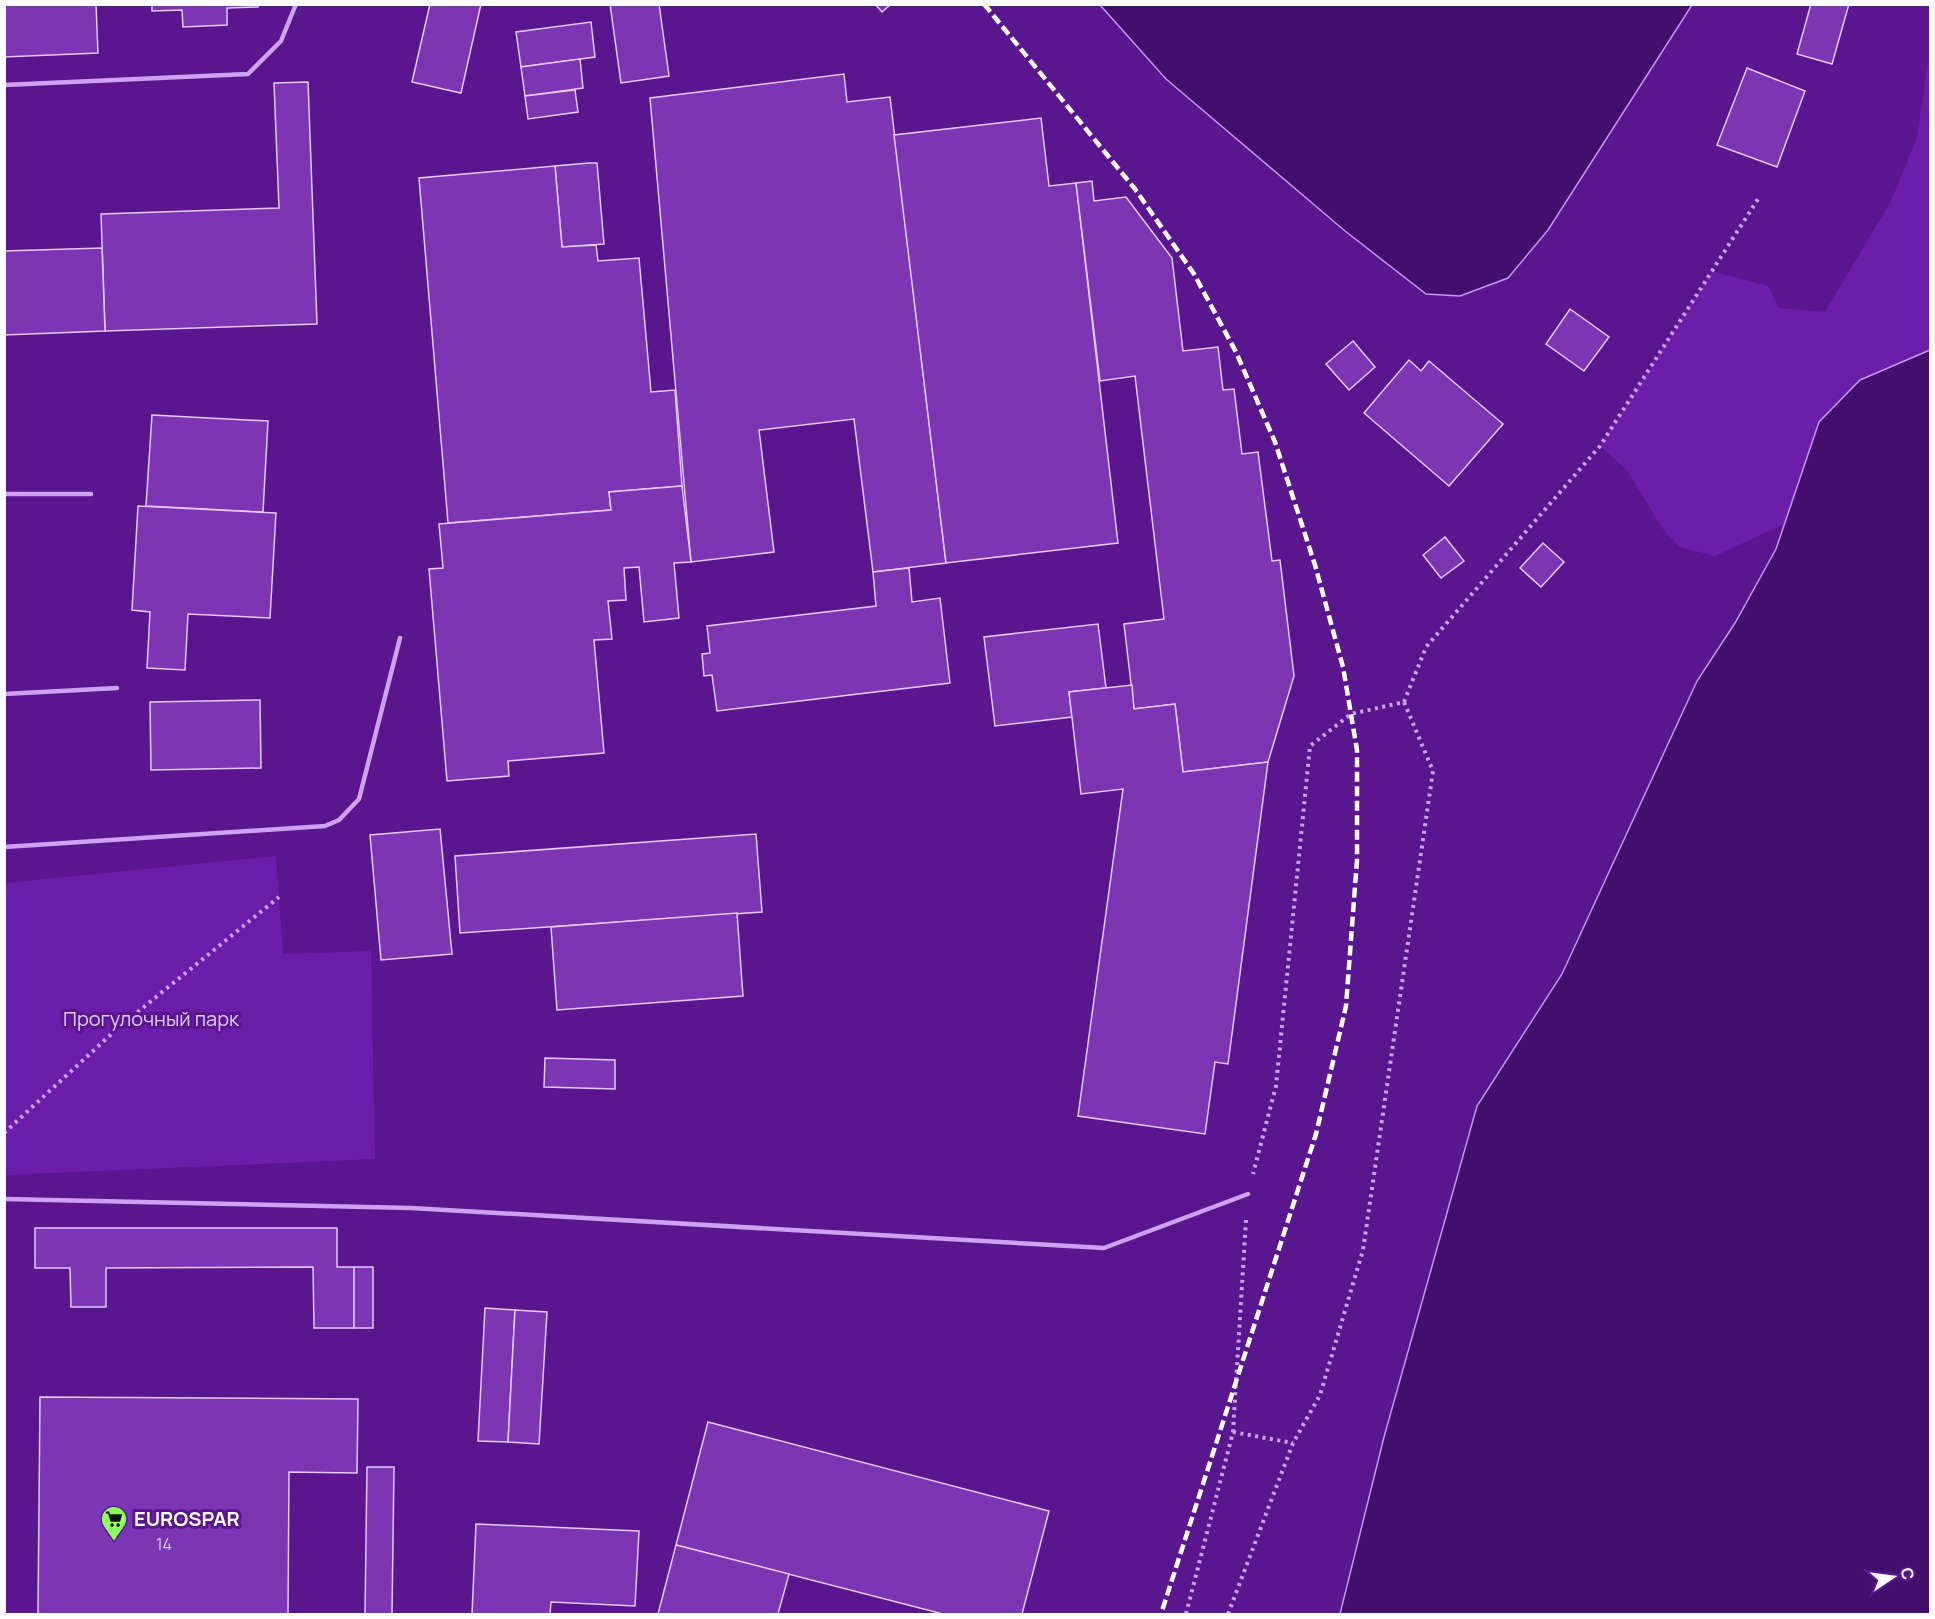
<svg xmlns="http://www.w3.org/2000/svg" width="1935" height="1619" viewBox="0 0 1935 1619" font-family="Manrope,sans-serif">
<rect width="100%" height="100%" fill="#5a168f"/>
<g fill="#6b1ea9">
<polygon points="1930,48 1930,350 1860,380 1819,422 1785,524 1715,556 1680,547 1662,528 1627,470 1600,446 1712,271 1768,286 1779,308 1825,312 1891,201 1917,137"/>
<polygon points="276,856 283,954 371,951 375,1159 5,1175 5,883"/>
</g>
<g fill="#440e6c" stroke="#c794f3" stroke-width="1.5">
<polygon points="1100,5 1692,5 1548,230 1508,278 1460,296 1426,294 1345,231 1166,79"/>
<polygon points="1930,350 1930,1614 1340,1614 1384,1437 1477,1106 1562,974 1697,681 1735,623 1776,549 1819,422 1860,380"/>
</g>
<g fill="#7c36b4" stroke="#e4c9fb" stroke-width="1.5">
<polygon points="4,4 96,4 98,53 4,57"/>
<polygon points="152,4 258,4 258,7 227,8 227,25 183,27 182,10 152,11"/>
<polygon points="430,4 481,4 461,93 412,82"/>
<polygon points="610,4 659,4 669,76 621,83"/>
<polygon points="875,4 891,4 882,12"/>
<polygon points="1811,4 1849,4 1832,64 1797,54"/>
<polygon points="591,22 595,57 521,67 516,32"/>
<polygon points="580,59 583,88 525,96 521,67"/>
<polygon points="1747,68 1805,91 1777,167 1717,145"/>
<polygon points="844,74 847,102 890,97 946,563 873,572 854,419 759,430 774,552 691,562 650,98"/>
<polygon points="308,82 317,324 105,331 101,214 279,208 274,83"/>
<polygon points="575,90 578,112 528,119 525,96"/>
<polygon points="1041,118 1049,186 1076,183 1118,543 946,563 894,135"/>
<polygon points="589,163 597,163 604,244 562,247 555,166"/>
<polygon points="555,166 562,247 596,245 598,261 639,258 651,392 675,390 682,486 609,492 611,510 448,523 419,178"/>
<polygon points="1092,181 1094,201 1126,197 1172,258 1183,351 1218,347 1223,390 1234,389 1242,454 1258,452 1272,561 1280,560 1294,676 1268,762 1183,772 1175,704 1134,709 1124,624 1164,619 1135,376 1100,381 1076,183"/>
<polygon points="102,248 105,331 4,335 4,251"/>
<polygon points="1570,309 1609,337 1584,371 1546,344"/>
<polygon points="1353,341 1375,367 1349,390 1326,364"/>
<polygon points="1409,360 1421,371 1429,361 1503,424 1449,486 1364,413"/>
<polygon points="152,415 268,421 263,512 146,506"/>
<polygon points="682,486 691,562 674,563 679,618 644,622 639,567 624,568 626,600 608,601 612,639 594,640 604,753 508,761 509,776 447,781 429,569 443,568 439,524 611,510 609,492"/>
<polygon points="138,506 276,513 270,618 188,614 185,670 147,668 150,612 132,610"/>
<polygon points="1445,537 1464,561 1441,578 1423,555"/>
<polygon points="1543,543 1564,562 1541,587 1520,568"/>
<polygon points="909,568 912,602 940,598 950,683 717,711 712,675 704,676 702,654 710,653 707,626 876,606 873,572"/>
<polygon points="1098,624 1106,688 1069,692 1072,717 995,726 984,637"/>
<polygon points="1132,685 1134,709 1175,704 1183,772 1268,762 1228,1064 1215,1062 1205,1134 1078,1116 1123,789 1081,794 1069,692"/>
<polygon points="260,700 261,768 151,770 150,702"/>
<polygon points="440,829 452,954 381,960 370,835"/>
<polygon points="756,834 762,912 460,933 455,856"/>
<polygon points="737,913 743,996 557,1010 551,927"/>
<polygon points="545,1058 615,1060 615,1089 544,1087"/>
<polygon points="35,1228 337,1228 337,1267 354,1267 354,1328 314,1328 313,1267 106,1268 106,1307 71,1307 70,1268 35,1268"/>
<rect x="354" y="1267" width="19" height="61"/>
<polygon points="485,1308 515,1310 508,1442 478,1441"/>
<polygon points="515,1310 547,1312 539,1444 508,1442"/>
<polygon points="40,1397 358,1399 357,1473 289,1472 288,1614 38,1614"/>
<polygon points="708,1422 1049,1511 1022,1614 943,1614 676,1545"/>
<polygon points="367,1467 394,1467 392,1614 365,1614"/>
<polygon points="476,1524 639,1531 635,1606 551,1602 550,1614 472,1614"/>
<polygon points="676,1545 789,1574 778,1614 658,1614"/>
</g>
<g fill="none" stroke-linecap="round" stroke-linejoin="round">
<g stroke="#cda2f0" stroke-width="4" stroke-dasharray="3 4.5" stroke-linecap="butt">
<polyline points="1404,702 1426,647 1600,446 1760,196"/>
<polyline points="4,1133 118,1028 279,897"/>
<polyline points="1233,1432 1293,1443"/>
<polyline points="1186,1614 1233,1432 1246,1220"/>
<polyline points="1228,1614 1293,1443 1320,1395 1363,1250 1433,771 1404,702 1351,714 1310,746 1276,1086 1253,1174"/>
</g>
<g stroke="#cda2f0" stroke-width="4.5">
<polyline points="4,85 248,74 281,41 296,4"/>
<polyline points="4,494 91,494"/>
<polyline points="4,694 117,688"/>
<polyline points="4,847 325,826 339,820 359,799 400,638"/>
<polyline points="4,1199 411,1208 1104,1248 1248,1194"/>
</g>
<polyline stroke="#fff" stroke-width="4.5" stroke-dasharray="10 4.5" stroke-linecap="butt" points="984,4 1135,189 1194,274 1236,352 1275,442 1315,565 1343,667 1357,750 1357,860 1346,1006 1316,1134 1161,1614"/>
</g>
<defs>
<g id="supermarket-pin" transform="scale(1.35)"><path d="M0 17L-7.5 6A9.5 9.5 0 1 1 7.5 6Z" fill="#8eff61" stroke="#5a168f"/><path d="M-6-5.5h2.5l.6 2H6L4.5 2H-2.5L-4.4-4H-6ZM-1.5 3.2a1.3 1.3 0 1 0 .1 0ZM3 3.2a1.3 1.3 0 1 0 .1 0Z" fill="#111"/></g>
</defs>
<g fill-rule="evenodd">
<use href="#supermarket-pin" x="114" y="1519"/>
</g>
<g text-anchor="middle" stroke-width="6" stroke-linejoin="round" paint-order="stroke">
<g font-size="16" fill="#decdec">
<text x="164" y="1550">14</text>
</g>
<g font-size="20" fill="#e4c9fb" stroke="#5a168f">
<text x="151" y="1026">Прогулочный парк</text>
</g>
<g font-size="20" font-weight="bold" fill="#fff" stroke="#5a168f" text-anchor="start">
<text x="134" y="1526">EUROSPAR</text>
</g>
</g>
<rect width="1935" height="1619" fill="none" stroke="#ffffff" stroke-width="12"/>
<g transform="translate(1893 1577) rotate(77)" stroke="#5a168f" stroke-width="4.5" paint-order="stroke">
<path d="M0-4.5L10 22L0 15L-10 22Z" fill="#ffffff"/>
<text y="-9" font-size="16" font-weight="bold" text-anchor="middle" fill="#ffffff">С</text>
</g>
</svg>
